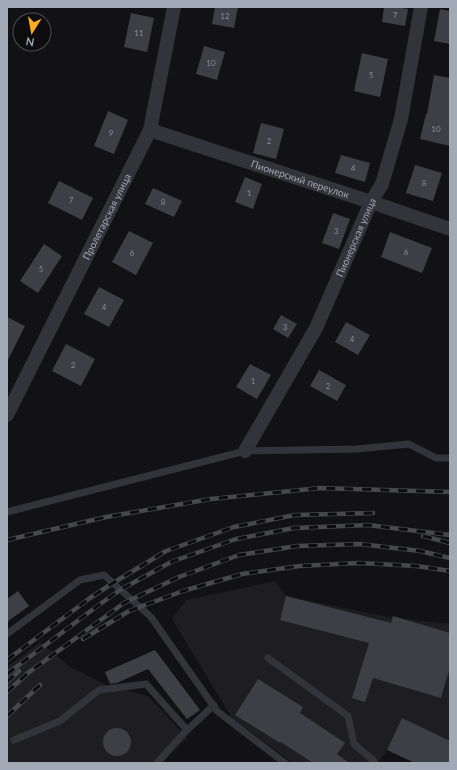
<svg xmlns="http://www.w3.org/2000/svg" width="457" height="770" viewBox="0 0 457 770" font-family="Lato,sans-serif">
<rect width="100%" height="100%" fill="#121214"/>
<g fill="#1e1e21">
<polygon points="275,581 286,596 392,618 450,624 450,763 415,763 387,750 378,763 293,763 232,718 172,619 186,600"/>
<polygon points="40,642 69,666 106,685 148,696 187,738 162,763 7,763 7,667"/>
</g>
<g fill="#3e3f44">
<polygon points="215,7 238,7 234,28 212,24"/>
<polygon points="384,7 395,7 408,9 405,26 382,22"/>
<polygon points="440,9 450,11 450,44 434,41"/>
<polygon points="131,13 154,18 147,52 124,47"/>
<polygon points="204,46 225,52 217,80 196,74"/>
<polygon points="362,53 388,59 380,97 354,91"/>
<polygon points="434,75 450,78 450,146 420,139 426,114 427,114"/>
<polygon points="108,111 128,120 114,154 94,146"/>
<polygon points="261,123 284,129 276,159 253,153"/>
<polygon points="341,155 370,163 365,182 335,173"/>
<polygon points="415,165 442,173 433,201 406,193"/>
<polygon points="245,177 262,184 253,209 235,202"/>
<polygon points="59,181 93,198 82,220 48,203"/>
<polygon points="153,188 182,201 174,217 145,204"/>
<polygon points="333,213 350,219 339,249 322,243"/>
<polygon points="129,231 153,243 136,275 112,262"/>
<polygon points="390,232 432,248 422,273 381,257"/>
<polygon points="44,244 62,256 38,293 20,281"/>
<polygon points="99,287 124,300 109,327 84,314"/>
<polygon points="281,315 297,324 288,338 273,329"/>
<polygon points="7,317 25,326 7,362"/>
<polygon points="346,322 370,335 358,355 335,342"/>
<polygon points="66,344 95,359 81,386 52,371"/>
<polygon points="250,364 271,375 257,399 236,387"/>
<polygon points="319,370 346,385 337,401 310,386"/>
<polygon points="18,591 29,606 7,622 7,599"/>
<polygon points="286,596 391,623 393,616 450,633 450,667 441,698 373,678 365,702 352,698 369,643 280,620"/>
<polygon points="155,650 200,710 187,719 148,669 117,683 110,684 105,672"/>
<polygon points="258,679 303,707 300,713 345,743 337,754 349,763 313,763 281,742 280,743 235,715"/>
<polygon points="402,718 450,741 450,763 415,763 387,750"/>
<circle cx="117" cy="742" r="14"/>
</g>
<g fill="none" stroke-linecap="round" stroke-linejoin="round">
<g stroke="#333439" stroke-width="7">
<polyline points="7,512 245,451 357,449 409,444 436,458 450,458"/>
<polyline points="7,634 80,580 104,575 151,617 217,711 285,763"/>
<polyline points="268,658 348,716 354,744 374,761 373,763"/>
<polyline points="14,740 60,721 99,690 146,684 187,730"/>
<polyline points="157,763 182,735 214,705"/>
</g>
<g stroke="#333439" stroke-width="14">
<path id="s1" d="M150 130 371 202 450 229"/>
<path id="s2" d="M7 415 150 130 174 7"/>
<path id="s3" d="M245 451 316 328 371 202 382 184 401 119 421 7"/>
</g>
<g stroke="#46484e" stroke-width="4.5">
<g id="rail">
<polyline points="423,536 450,543"/>
<polyline points="7,540 106,517 211,499 320,488 450,492"/>
<polyline points="83,639 129,611 183,591 242,574 300,566 359,563 417,566 450,571"/>
<polyline points="7,660 90,598 113,583 166,551 234,527 295,515 373,513"/>
<polyline points="7,674 96,607 120,590 171,562 236,539 294,528 368,525 450,535"/>
<polyline points="7,682 19,671"/>
<polyline points="7,692 28,673 124,603 179,577 239,555 297,546 360,544 420,551 450,558"/>
<polyline points="7,716 40,685"/>
</g>
</g>
<use href="#rail" stroke="#0d0d0f" stroke-width="3" stroke-dasharray="9" stroke-linecap="butt"/>
</g>
<g text-anchor="middle" stroke-width="3.5" stroke-linejoin="round" paint-order="stroke">
<g font-size="8" fill="#898e9a">
<text x="395" y="18">7</text>
<text x="225" y="19">12</text>
<text x="139" y="36">11</text>
<text x="211" y="66">10</text>
<text x="371" y="78">5</text>
<text x="436" y="132">10</text>
<text x="111" y="136">9</text>
<text x="269" y="144">2</text>
<text x="353" y="171">4</text>
<text x="424" y="186">8</text>
<text x="249" y="196">1</text>
<text x="71" y="203">7</text>
<text x="163" y="205">8</text>
<text x="336" y="234">3</text>
<text x="406" y="255">6</text>
<text x="132" y="256">6</text>
<text x="41" y="272">5</text>
<text x="104" y="310">4</text>
<text x="285" y="330">3</text>
<text x="352" y="342">4</text>
<text x="73" y="368">2</text>
<text x="253" y="384">1</text>
<text x="328" y="389">2</text>
</g>
<g font-size="10" fill="#a2a9b6" stroke="#0d0d0f">
<text dy="4" stroke="none"><textPath href="#s1" startOffset="158">Пионерский переулок</textPath></text>
<text dy="4" stroke="none"><textPath href="#s2" startOffset="222">Пролетарская улица</textPath></text>
<text dy="4" stroke="none"><textPath href="#s3" startOffset="241">Пионерская улица</textPath></text>
</g>
</g>
<rect width="457" height="770" fill="none" stroke="#a2a9b6" stroke-width="16"/>
<g transform="translate(32 32) rotate(191)"><circle r="19" fill="#0d0d0f" stroke="#494b52"/>
<path d="M0-3L7 15L0 10L-7 15Z" fill="#ffab1f"/>
<text y="-6" font-size="11" font-weight="bold" text-anchor="middle" fill="#a2a9b6">N</text>
</g>
</svg>
